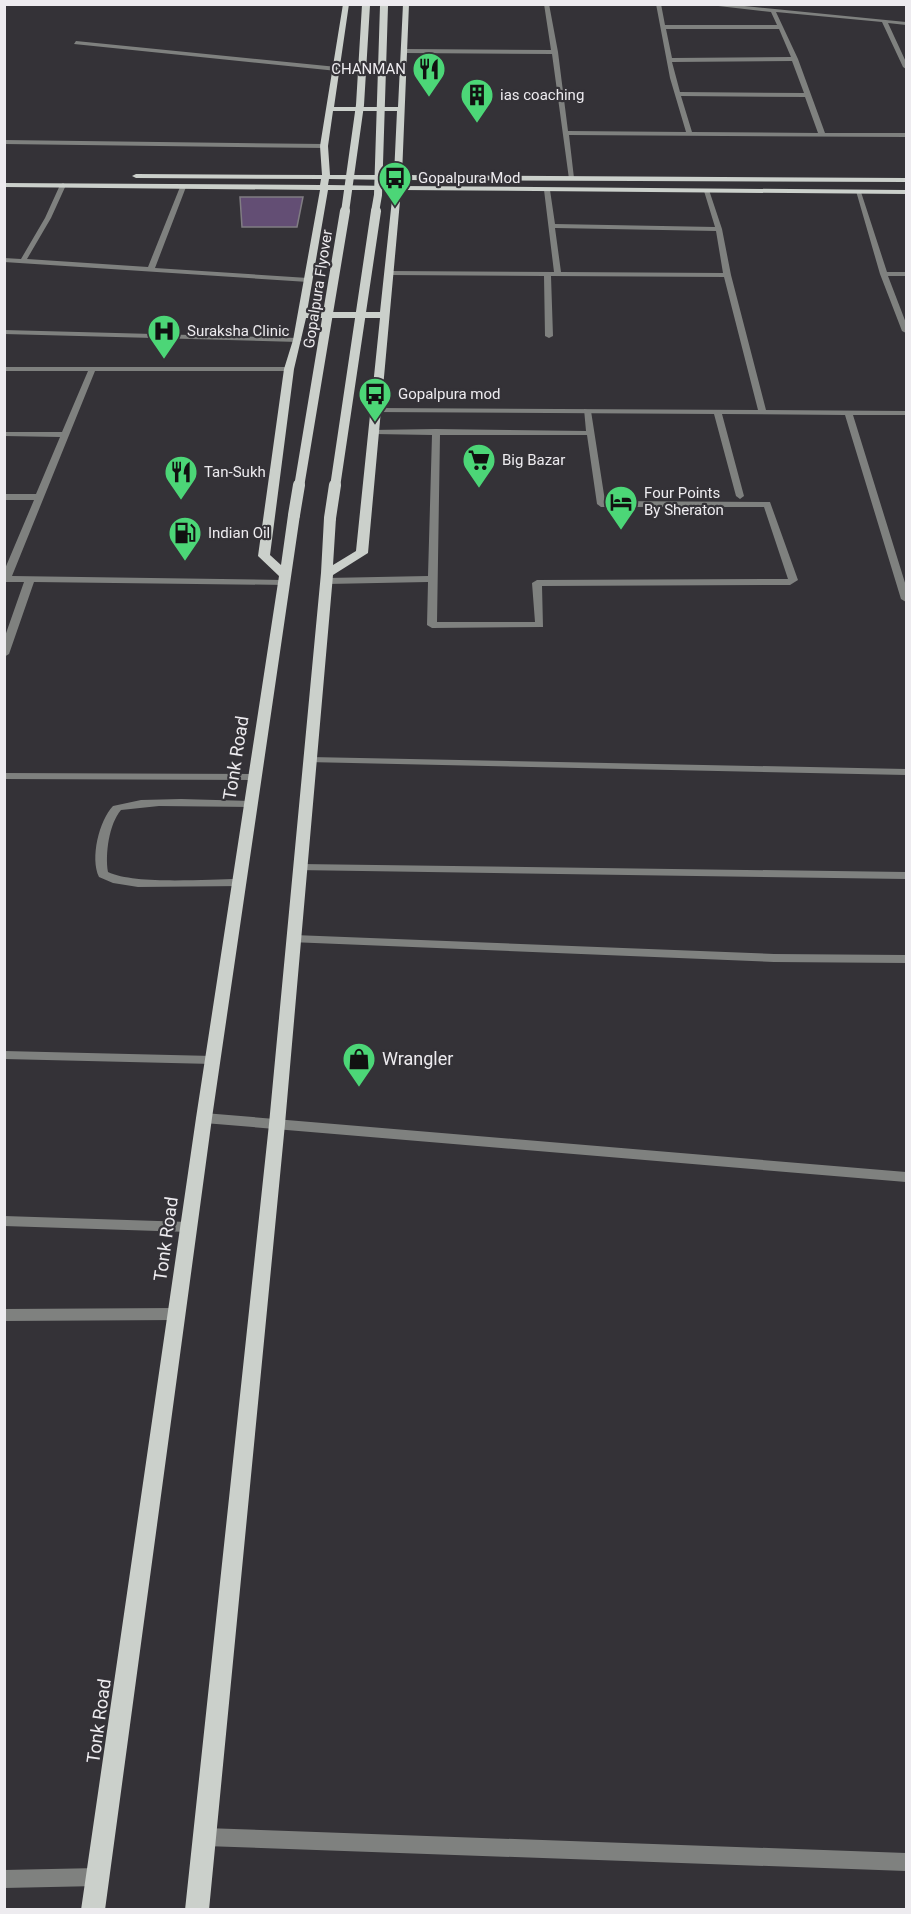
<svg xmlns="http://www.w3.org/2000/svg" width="911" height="1914" viewBox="0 0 911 1914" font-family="Roboto,sans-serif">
<rect width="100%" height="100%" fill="#343237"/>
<polygon fill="#634e74" stroke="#807d83" stroke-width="1.5" points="240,197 303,197 297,227 242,227"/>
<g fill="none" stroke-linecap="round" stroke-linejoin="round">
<g fill="#7f817f" fill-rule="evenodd">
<polygon points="4,140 324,144 327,146 324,148 4,144"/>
<path d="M584 409 591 411 605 501 770 502 798 580 790 585 542 586 543 627 432 628 427 625 428 582 327 584 322 581 327 578 428 576 432 435 374 434 370 432 371 430 436 429 586 431ZM440 435H587L597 504 601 507H764L788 579 537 580 532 583 535 622H437Z"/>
<path d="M181 799 251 801 256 804 251 807 159 806 121 810C109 824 105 854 108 872 135 885 207 879 239 879L243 880 245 883 243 886 138 887 113 883 99 877C90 858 99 821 113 806L141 800Z"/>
<polygon points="4,1051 213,1056 218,1057 219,1060 218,1063 213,1064 4,1059"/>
</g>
<g fill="#7f817f" fill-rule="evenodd">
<path d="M544 4H549L558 52 568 131 686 132 670 78 656 4H661L665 25H777L771 12 701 4H725L906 22V25L888 23 906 62V69L903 67 882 22 776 12 798 59 825 133H906V137L569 135 574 178 569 179 552 54 405 53 402 51 405 49 551 50ZM666 29H779L791 57 672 58ZM792 61 804 93 680 92 672 62ZM681 96 805 97 818 133 692 132Z"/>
<polygon points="76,41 337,67 340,69 337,71 74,44"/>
<polygon points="63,183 66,185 51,218 27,259 148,267 180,187 183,185 186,187 155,268 308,278 312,280 308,282 4,262 4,258 21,259 45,218 60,185"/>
<path d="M547 188 550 190 555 224 715 227 704 191 709 190 722 229 731 275 766 410 906 411V415H853L906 586V602L901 599 845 415 722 414 744 496 740 499 736 496 714 414 373 412 372 410 376 408 758 410 724 277 551 276 553 336 549 338 545 336 544 276 389 275 385 273 389 271 554 272 544 190ZM555 228 716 231 723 273 561 272Z"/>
<polygon points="856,191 861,192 887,272 906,272 906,276 888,276 906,323 906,333 902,331 880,274"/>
<polygon points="4,330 298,338 302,340 298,342 4,334"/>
<polygon points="4,367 292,367 292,371 95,371 12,576 283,580 286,581 286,585 34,582 9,654 4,657 4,639 24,582 4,582 4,571 34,500 4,500 4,494 36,494 60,437 4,436 4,432 62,432 88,371 4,371"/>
<polygon points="310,757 906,769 906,775 306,762 305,760 306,758"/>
<polygon points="4,773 255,774 260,777 255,780 4,779"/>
<polygon points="300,864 906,872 906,879 296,870 294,868"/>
<polygon points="294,935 774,954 906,955 906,963 774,962 290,942 288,939 290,936"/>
<polygon points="204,1113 906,1172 906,1182 204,1123 199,1121 197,1118 199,1115"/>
<polygon points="4,1216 189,1222 194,1223 196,1227 194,1231 189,1232 4,1226"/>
<polygon points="177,1308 182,1310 184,1314 182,1318 177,1320 4,1321 4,1309"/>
<polygon points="205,1828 906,1853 906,1871 205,1846 199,1843 196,1837 199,1831"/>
<polygon points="98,1868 105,1870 107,1877 105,1884 98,1886 4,1888 4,1870"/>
</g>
<path fill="#cbd0cb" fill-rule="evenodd" d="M343 4H349L334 107H398L403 4H409L402 175 906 178V182L402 180 401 186 906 190V194L401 190 368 553 333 575 285 1124 209 1910H185L269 1124 321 573 324 518 330 515 336 518 333 565 356 551 380 318H306L294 369 270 555 281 565 288 515 294 512 300 515 212 1118 105 1910H81L196 1118 279 576 258 556 284 369 293 340 320 190 4 187V183L320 185 321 179 136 178 132 176 136 174 322 175 320 146ZM333 111H397L394 175H330L328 146ZM329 179 394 180 393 186 328 185ZM328 190H393L380 312H307Z"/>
<g stroke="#cbd0cb" stroke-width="8">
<polyline points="345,212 360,105 366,5"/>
<polyline points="375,212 378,195 384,6"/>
</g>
<g stroke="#cbd0cb" stroke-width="10">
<polyline points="299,487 345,211"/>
<polyline points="335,487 376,211"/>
</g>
<g stroke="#cbd0cb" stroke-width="12">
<polyline points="294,515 299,485"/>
<polyline points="330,518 335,485"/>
</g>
</g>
<defs>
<g id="restaurant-pin" transform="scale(1.725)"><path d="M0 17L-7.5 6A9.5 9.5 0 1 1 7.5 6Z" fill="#4cd677" stroke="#343237"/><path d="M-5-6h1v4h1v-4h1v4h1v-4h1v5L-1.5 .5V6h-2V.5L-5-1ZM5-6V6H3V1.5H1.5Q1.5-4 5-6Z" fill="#111"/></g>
<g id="building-pin" transform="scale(1.725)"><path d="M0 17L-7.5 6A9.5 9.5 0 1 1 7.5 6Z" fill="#4cd677" stroke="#343237"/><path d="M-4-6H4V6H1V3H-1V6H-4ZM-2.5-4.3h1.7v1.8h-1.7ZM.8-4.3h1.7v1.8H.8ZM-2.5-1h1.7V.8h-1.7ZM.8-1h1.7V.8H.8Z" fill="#111"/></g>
<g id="bus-pin" transform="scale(1.725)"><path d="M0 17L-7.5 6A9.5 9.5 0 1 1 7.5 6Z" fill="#4cd677" stroke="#343237"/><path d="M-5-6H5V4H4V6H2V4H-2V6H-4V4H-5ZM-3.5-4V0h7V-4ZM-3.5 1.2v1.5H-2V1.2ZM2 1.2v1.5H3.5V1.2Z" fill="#111"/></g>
<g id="hospital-pin" transform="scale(1.725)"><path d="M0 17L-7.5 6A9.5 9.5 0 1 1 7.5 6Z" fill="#4cd677" stroke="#343237"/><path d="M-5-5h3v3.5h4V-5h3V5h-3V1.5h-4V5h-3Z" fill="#111"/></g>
<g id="supermarket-pin" transform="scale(1.725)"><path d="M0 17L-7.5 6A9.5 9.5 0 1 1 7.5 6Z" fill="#4cd677" stroke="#343237"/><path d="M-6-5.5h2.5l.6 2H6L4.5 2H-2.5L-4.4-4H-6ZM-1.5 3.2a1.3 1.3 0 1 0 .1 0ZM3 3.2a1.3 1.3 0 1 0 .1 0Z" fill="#111"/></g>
<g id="hotel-pin" transform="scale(1.725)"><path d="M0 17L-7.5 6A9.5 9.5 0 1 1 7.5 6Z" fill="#4cd677" stroke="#343237"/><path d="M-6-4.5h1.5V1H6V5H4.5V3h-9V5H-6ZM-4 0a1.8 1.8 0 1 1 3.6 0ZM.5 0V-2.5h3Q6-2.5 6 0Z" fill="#111"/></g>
<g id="fuel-pin" transform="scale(1.725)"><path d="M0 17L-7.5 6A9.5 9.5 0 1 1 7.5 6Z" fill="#4cd677" stroke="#343237"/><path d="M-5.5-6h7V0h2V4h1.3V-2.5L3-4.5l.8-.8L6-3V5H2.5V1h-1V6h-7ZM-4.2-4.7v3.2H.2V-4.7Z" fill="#111"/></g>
<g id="shop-pin" transform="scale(1.725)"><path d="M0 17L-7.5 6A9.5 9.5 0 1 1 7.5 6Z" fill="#4cd677" stroke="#343237"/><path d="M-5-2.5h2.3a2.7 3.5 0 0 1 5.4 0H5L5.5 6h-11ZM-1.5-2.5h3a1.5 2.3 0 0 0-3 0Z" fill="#111"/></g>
</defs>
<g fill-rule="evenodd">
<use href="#restaurant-pin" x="429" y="69"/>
<use href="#building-pin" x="477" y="95"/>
<use href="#bus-pin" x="395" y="178"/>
<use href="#hospital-pin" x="164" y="331"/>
<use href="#bus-pin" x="375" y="394"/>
<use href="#supermarket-pin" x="479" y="460"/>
<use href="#restaurant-pin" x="181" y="472"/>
<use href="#hotel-pin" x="621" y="502"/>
<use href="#fuel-pin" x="185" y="533"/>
<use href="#shop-pin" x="359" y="1059"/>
</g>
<g text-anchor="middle" stroke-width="4.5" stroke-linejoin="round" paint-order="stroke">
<g font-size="15" fill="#edebef" stroke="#343237" text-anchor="start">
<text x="406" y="74" text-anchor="end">CHANMAN</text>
<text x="500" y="100">ias coaching</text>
<text x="418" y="183">Gopalpura Mod</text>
<text x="187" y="336">Suraksha Clinic</text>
<text x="398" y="399">Gopalpura mod</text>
<text x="502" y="465">Big Bazar</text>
<text x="204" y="477">Tan-Sukh</text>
<text x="644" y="498">Four Points<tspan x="644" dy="17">By Sheraton</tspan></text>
<text x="208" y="538">Indian Oil</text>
</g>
<g font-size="15" fill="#edebef" stroke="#343237">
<text transform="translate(318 289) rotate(-81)" y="5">Gopalpura Flyover</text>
</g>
<g font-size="18" fill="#edebef" stroke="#343237">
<text transform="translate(236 758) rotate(-81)" y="6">Tonk Road</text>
<text transform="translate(166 1239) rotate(-82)" y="6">Tonk Road</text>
<text transform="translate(99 1721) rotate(-82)" y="6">Tonk Road</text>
</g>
<g font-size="18" fill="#edebef" stroke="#343237" text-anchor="start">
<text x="382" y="1065">Wrangler</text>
</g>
</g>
<rect width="911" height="1914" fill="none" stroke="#edebef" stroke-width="12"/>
</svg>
